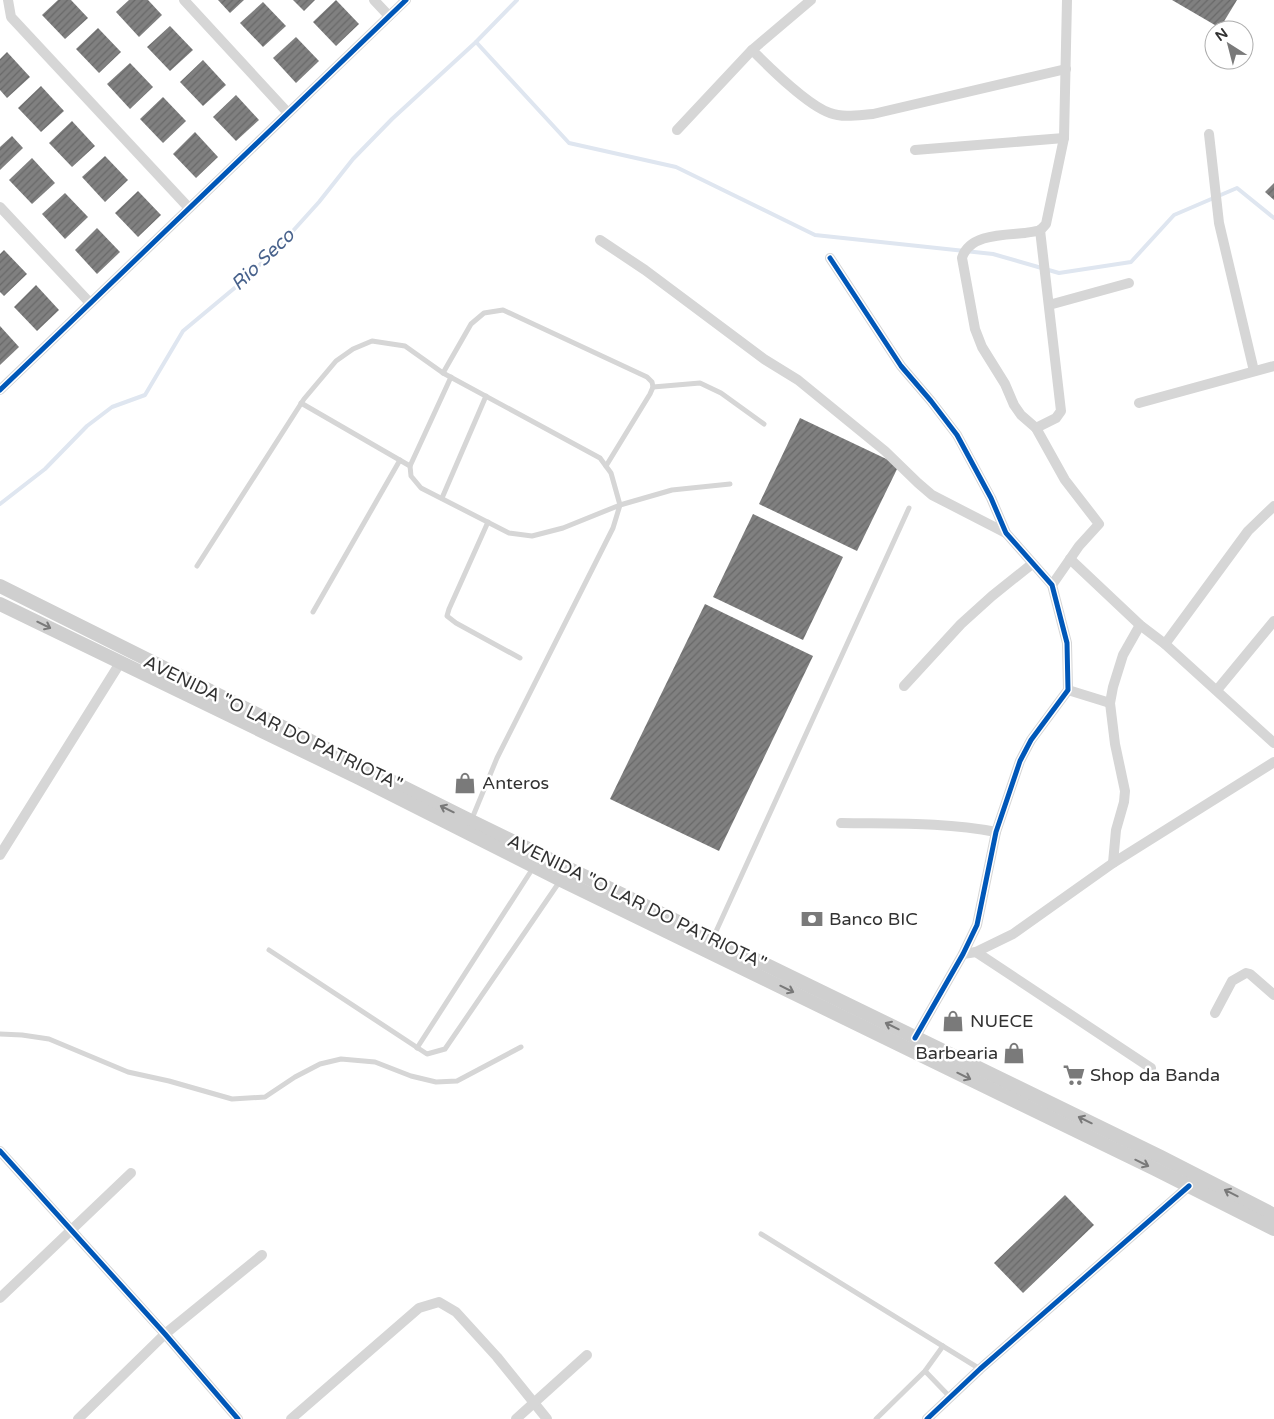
<svg xmlns="http://www.w3.org/2000/svg" width="1274" height="1419" viewBox="0 0 1274 1419" font-family="'Varela Round',sans-serif">
<defs>
<pattern id="building-hatch" width="6" height="6" patternUnits="userSpaceOnUse" patternTransform="scale(1.25)"><rect width="6" height="6" fill="#808080"/><path d="M-1 1l2-2M0 6l6-6M5 7l2-2" fill="none" stroke="#696969"/></pattern>
</defs>
<rect width="100%" height="100%" fill="#fff"/>
<g fill="none" stroke-linecap="round" stroke-linejoin="round">
<g stroke="#dfe6f0" stroke-width="4">
<polyline points="476,42 569,143 676,167 815,235 993,254 1059,273 1131,262 1174,215 1237,188 1274,218"/>
<polyline points="0,504 45,469 87,426 112,407 145,395 183,331 243,281 282,243 319,202 353,159 392,119 476,42 517,0"/>
</g>
</g>
<g fill="url(#building-hatch)">
<polygon points="58,0 71,0 88,18 65,39 42,15"/>
<polygon points="129,0 148,0 162,15 139,37 116,12"/>
<polygon points="218,0 244,0 230,13"/>
<polygon points="293,0 315,0 304,11"/>
<polygon points="336,0 359,24 336,46 313,22"/>
<polygon points="1172,0 1237,0 1220,28"/>
<polygon points="263,2 286,26 263,47 240,23"/>
<polygon points="170,26 193,50 170,71 147,47"/>
<polygon points="98,28 121,52 99,73 76,49"/>
<polygon points="296,37 319,61 296,83 273,58"/>
<polygon points="7,52 30,77 7,98 0,90 0,59"/>
<polygon points="203,60 226,85 203,106 180,82"/>
<polygon points="130,63 153,87 130,109 107,84"/>
<polygon points="41,86 64,111 41,132 18,108"/>
<polygon points="236,95 259,120 236,141 213,117"/>
<polygon points="163,97 186,121 163,143 140,119"/>
<polygon points="72,121 95,146 72,167 49,143"/>
<polygon points="195,132 218,157 196,178 173,154"/>
<polygon points="12,136 23,148 0,170 0,147"/>
<polygon points="105,156 128,180 105,202 82,177"/>
<polygon points="32,158 55,183 32,204 9,180"/>
<polygon points="1274,183 1274,200 1265,192"/>
<polygon points="138,191 161,215 138,237 115,213"/>
<polygon points="65,193 88,217 65,239 42,214"/>
<polygon points="97,228 120,252 97,274 75,250"/>
<polygon points="4,250 27,274 4,296 0,292 0,254"/>
<polygon points="36,285 59,310 37,331 14,307"/>
<polygon points="0,326 19,347 0,365"/>
<polygon points="800,418 899,465 857,551 759,504"/>
<polygon points="753,514 843,557 803,640 713,597"/>
<polygon points="705,604 813,656 719,851 610,799"/>
<polygon points="1065,1195 1094,1225 1023,1293 994,1263"/>
</g>
<g fill="none" stroke-linecap="round" stroke-linejoin="round">
<g stroke="#d6d6d6" stroke-width="5">
<polyline points="443,373 471,324 484,313 503,310 647,377 652,382 653,387 650,394 606,466"/>
<polyline points="451,377 410,466 411,476 421,488 509,533 532,536 563,528 620,505 672,490 730,484"/>
<polyline points="653,387 700,383 721,393 764,424"/>
<polyline points="301,403 410,466"/>
<polyline points="442,498 486,396"/>
<polyline points="488,522 449,609 447,616 456,623 520,658"/>
<polyline points="197,566 304,399 336,361 353,349 372,341 405,346 443,373 600,458 611,473 620,505 613,528 497,758 471,821"/>
<polyline points="313,612 400,460"/>
<polyline points="713,938 909,508"/>
<polyline points="269,950 427,1054 445,1049 560,881"/>
<polyline points="0,1034 22,1035 49,1039 128,1072 169,1081 232,1099 265,1097 295,1077 320,1064 341,1059 375,1062 411,1076 436,1082 457,1081 521,1047"/>
<polyline points="417,1048 533,868"/>
<polyline points="761,1234 980,1369"/>
<polyline points="925,1371 950,1397"/>
<polyline points="876,1419 925,1371 943,1346"/>
</g>
<g stroke="#d6d6d6" stroke-width="10">
<polyline points="8,0 11,17 189,208"/>
<polyline points="184,0 288,113"/>
<polyline points="374,0 389,16"/>
<path d="M752 50C770 68 807 105 830 113 843 118 859 115 873 114L1066 69"/>
<polyline points="677,130 752,50 811,0"/>
<polyline points="1209,134 1219,223 1254,371"/>
<polyline points="915,150 1064,138"/>
<polyline points="0,207 90,303"/>
<polyline points="600,240 645,270 764,359 798,380 885,451 918,483 932,495 1006,533"/>
<polyline points="830,258 901,366 931,401 957,435 991,498 1006,533 1052,585 1067,643 1068,690 1031,740 1020,761 996,832 977,925 963,954 915,1038"/>
<polyline points="1049,305 1129,283"/>
<polyline points="0,390 406,0"/>
<polyline points="1139,403 1274,366"/>
<polyline points="1036,428 1056,418 1061,411 1040,230"/>
<polyline points="1070,559 1140,625 1165,644 1274,743"/>
<path d="M1052 585 1079 546 1099 524 1065 480 1036 428 1021 415 1014 405 1005 384 982 347 975 329 962 258C969 234 1004 235 1025 233 1029 232 1036 232 1040 230 1043 228 1044 226 1046 224L1064 138 1067 0"/>
<polyline points="1165,644 1248,531 1274,506"/>
<polyline points="904,686 961,624 992,596 1032,564"/>
<polyline points="1068,690 1110,703"/>
<polyline points="1217,690 1274,621"/>
<path d="M841 823C892 824 945 822 996 832"/>
<polyline points="0,855 120,663"/>
<polyline points="1113,863 1116,830 1124,802 1125,791 1115,744 1110,703 1113,687 1123,655 1140,625"/>
<polyline points="976,952 1151,1068"/>
<polyline points="963,954 976,952 1013,934 1113,863 1274,762"/>
<polyline points="1215,1013 1232,981 1246,973 1250,974 1274,995"/>
<polyline points="0,1151 165,1334 238,1419"/>
<polyline points="0,1298 131,1173"/>
<polyline points="78,1419 165,1334 262,1255"/>
<polyline points="291,1419 419,1308 439,1302 456,1312 497,1357 547,1419"/>
<polyline points="516,1419 587,1355"/>
<polyline points="927,1419 980,1369 1189,1186"/>
</g>
<g stroke="#cfcfcf" stroke-width="14">
<polyline points="0,586 471,821 1161,1157 1274,1215"/>
<polyline points="0,604 359,778 561,880 1155,1169 1274,1229"/>
</g>
<g stroke="#fff" stroke-width="8">
<g id="cycleway">
<polyline points="830,258 901,366 931,401 957,435 991,498 1006,533 1052,585 1067,643 1068,690 1031,740 1020,761 996,832 977,925 963,954 915,1038"/>
<polyline points="0,390 406,0"/>
<polyline points="0,1151 165,1334 238,1419"/>
<polyline points="927,1419 980,1369 1189,1186"/>
</g>
</g>
<use href="#cycleway" stroke="#0057b8" stroke-width="5"/>
</g>
<defs><path id="oneway-shaft" d="M-6 0H5M1.5-3L5.5 0L1.5 3" fill="none" stroke-width="1.6" stroke-linecap="round" stroke-linejoin="round" transform="scale(1.25)"/></defs>
<g stroke="#797979">
<use href="#oneway-shaft" transform="translate(44 625) rotate(26)"/>
<use href="#oneway-shaft" transform="translate(447 809) rotate(-154)"/>
<use href="#oneway-shaft" transform="translate(787 989) rotate(26)"/>
<use href="#oneway-shaft" transform="translate(892 1026) rotate(-154)"/>
<use href="#oneway-shaft" transform="translate(964 1076) rotate(26)"/>
<use href="#oneway-shaft" transform="translate(1085 1120) rotate(-154)"/>
<use href="#oneway-shaft" transform="translate(1142 1163) rotate(26)"/>
<use href="#oneway-shaft" transform="translate(1231 1193) rotate(-153)"/>
</g>
<defs>
<g id="shop-bare" transform="scale(1.725)"><path d="M-5-2.5h2.3a2.7 3.5 0 0 1 5.4 0H5L5.5 6h-11ZM-1.5-2.5h3a1.5 2.3 0 0 0-3 0Z" fill="#7a7a7a" stroke="#fff" stroke-width="2.5" paint-order="stroke"/></g>
<g id="bank-bare" transform="scale(1.725)"><path d="M-6-4H6V4H-6ZM0-2.3a2.3 2.3 0 1 0 0 4.6a2.3 2.3 0 1 0 0-4.6Z" fill="#7a7a7a" stroke="#fff" stroke-width="2.5" paint-order="stroke"/></g>
<g id="supermarket-bare" transform="scale(1.725)"><path d="M-6-5.5h2.5l.6 2H6L4.5 2H-2.5L-4.4-4H-6ZM-1.5 3.2a1.3 1.3 0 1 0 .1 0ZM3 3.2a1.3 1.3 0 1 0 .1 0Z" fill="#7a7a7a" stroke="#fff" stroke-width="2.5" paint-order="stroke"/></g>
</defs>
<g fill-rule="evenodd">
<use href="#shop-bare" x="465" y="783"/>
<use href="#bank-bare" x="812" y="919"/>
<use href="#shop-bare" x="953" y="1021"/>
<use href="#shop-bare" x="1014" y="1053"/>
<use href="#supermarket-bare" x="1074" y="1075"/>
</g>
<g text-anchor="middle" stroke-width="5" stroke-linejoin="round" paint-order="stroke">
<g font-size="18" fill="#323232" stroke="#fff">
<text transform="translate(273 723) rotate(26)" y="6">AVENIDA "O LAR DO PATRIOTA"</text>
<text transform="translate(637 902) rotate(26)" y="6">AVENIDA "O LAR DO PATRIOTA"</text>
</g>
<g font-size="18" fill="#323232" stroke="#fff" text-anchor="start">
<text x="482" y="789">Anteros</text>
<text x="829" y="925">Banco BIC</text>
<text x="970" y="1027">NUECE</text>
<text x="998" y="1059" text-anchor="end">Barbearia</text>
<text x="1090" y="1081">Shop da Banda</text>
</g>
<g font-size="19" font-style="italic" fill="#48628c" stroke="#fff">
<text transform="translate(262 259) rotate(-44)" y="7">Rio Seco</text>
</g>
</g>
<g transform="translate(1229 45) rotate(324)"><circle r="24" fill="#ffffff" stroke="#adadad"/>
<path d="M0-4L9 19L0 12L-9 19Z" fill="#7a7a7a"/>
<text y="-8" font-size="14" font-weight="bold" text-anchor="middle" fill="#323232">N</text>
</g>
</svg>
